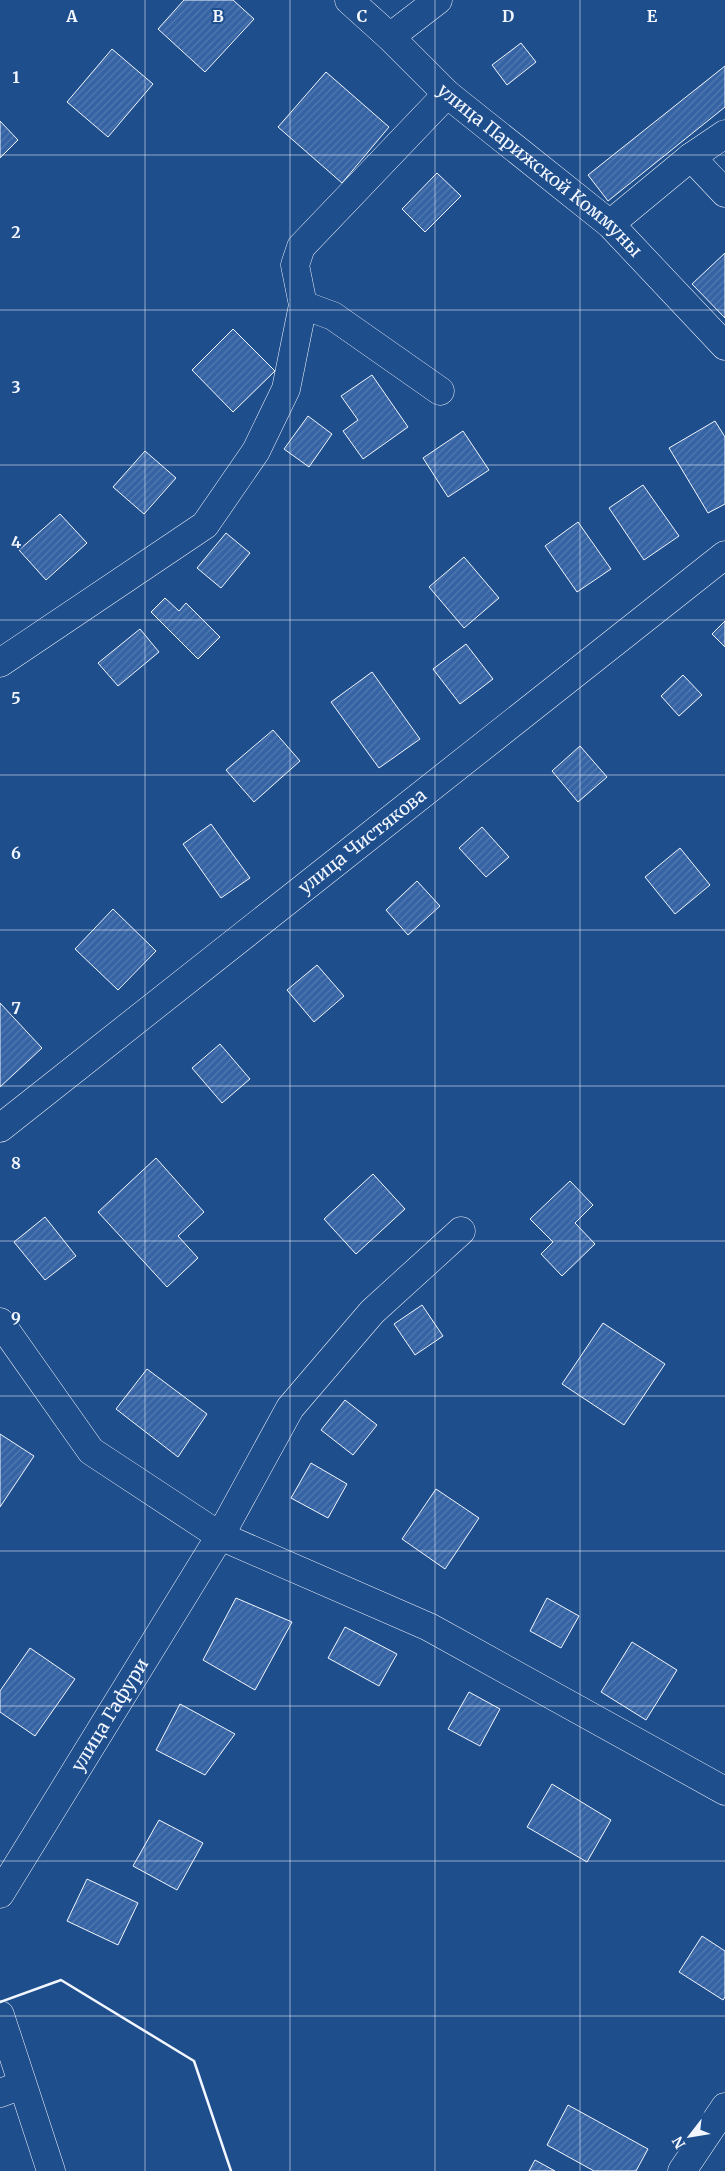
<svg xmlns="http://www.w3.org/2000/svg" width="725" height="2171" viewBox="0 0 725 2171" font-family="Merriweather,serif">
<defs>
<pattern id="building-hatch" width="6" height="6" patternUnits="userSpaceOnUse" patternTransform="scale(1.25)"><rect width="6" height="6" fill="#3563a3"/><path d="M-1 1l2-2M0 6l6-6M5 7l2-2" fill="none" stroke="#537ab1"/></pattern>
</defs>
<rect width="100%" height="100%" fill="#1f4e8c"/>
<g fill="url(#building-hatch)" stroke="#f2f6ff">
<polygon points="184,0 233,0 254,19 205,72 158,29"/>
<polygon points="521,43 536,62 507,85 492,65"/>
<polygon points="112,49 153,84 108,137 67,102"/>
<polygon points="725,66 725,107 608,201 588,175"/>
<polygon points="326,72 389,127 342,183 278,127"/>
<polygon points="0,121 18,140 0,158"/>
<polygon points="437,173 461,196 425,232 402,209"/>
<polygon points="725,253 725,318 692,284"/>
<polygon points="233,329 275,371 233,412 192,370"/>
<polygon points="372,375 408,427 363,459 343,431 358,420 341,396"/>
<polygon points="308,416 332,434 309,467 284,449"/>
<polygon points="715,421 725,437 725,504 708,513 669,448"/>
<polygon points="463,431 489,470 448,497 423,458"/>
<polygon points="145,451 176,478 144,514 113,487"/>
<polygon points="643,485 679,536 644,560 609,508"/>
<polygon points="60,514 87,543 46,580 19,550"/>
<polygon points="578,522 611,569 577,592 545,546"/>
<polygon points="226,533 250,553 221,588 197,568"/>
<polygon points="464,557 499,598 464,628 429,587"/>
<polygon points="165,598 179,611 186,603 220,637 198,659 151,612"/>
<polygon points="725,621 725,647 712,634"/>
<polygon points="140,629 159,652 118,686 98,663"/>
<polygon points="466,644 493,679 460,704 433,669"/>
<polygon points="372,672 420,739 379,768 331,702"/>
<polygon points="683,675 702,695 679,716 661,696"/>
<polygon points="273,730 300,761 254,802 226,770"/>
<polygon points="580,746 607,777 578,802 552,771"/>
<polygon points="211,824 250,878 221,898 183,844"/>
<polygon points="482,827 509,857 486,877 459,848"/>
<polygon points="680,848 710,885 675,914 645,877"/>
<polygon points="417,881 440,906 408,935 386,910"/>
<polygon points="113,909 156,951 118,990 75,949"/>
<polygon points="317,965 344,996 314,1022 287,990"/>
<polygon points="0,1003 42,1048 0,1087"/>
<polygon points="220,1044 250,1079 222,1103 192,1068"/>
<polygon points="156,1158 204,1212 178,1236 198,1258 167,1287 98,1212"/>
<polygon points="373,1174 405,1209 356,1254 324,1219"/>
<polygon points="570,1181 593,1205 575,1223 595,1244 562,1276 541,1254 553,1242 530,1219"/>
<polygon points="45,1217 76,1256 45,1280 14,1242"/>
<polygon points="422,1305 443,1336 415,1355 394,1324"/>
<polygon points="603,1323 665,1364 624,1425 562,1384"/>
<polygon points="147,1369 207,1414 178,1457 116,1409"/>
<polygon points="345,1400 377,1425 353,1455 321,1430"/>
<polygon points="0,1434 34,1456 0,1507"/>
<polygon points="311,1463 347,1484 328,1518 291,1498"/>
<polygon points="436,1489 479,1518 445,1569 402,1539"/>
<polygon points="236,1598 292,1622 255,1690 203,1660"/>
<polygon points="547,1598 579,1616 561,1648 530,1631"/>
<polygon points="345,1627 397,1654 379,1686 328,1658"/>
<polygon points="632,1642 677,1670 646,1720 601,1692"/>
<polygon points="30,1648 75,1679 35,1736 0,1712 0,1691"/>
<polygon points="469,1692 500,1709 480,1746 448,1729"/>
<polygon points="180,1704 235,1734 205,1775 156,1750"/>
<polygon points="552,1784 611,1820 587,1862 527,1827"/>
<polygon points="159,1820 203,1843 177,1890 133,1866"/>
<polygon points="87,1879 138,1903 118,1945 67,1921"/>
<polygon points="702,1936 725,1951 725,1997 723,2000 679,1972"/>
<polygon points="568,2105 648,2149 636,2171 594,2171 547,2145"/>
<polygon points="535,2160 555,2171 529,2171"/>
</g>
<g fill="none" stroke-linecap="round" stroke-linejoin="round">
<g stroke="#f2f6ff" stroke-width="29">
<g id="minor">
<path id="s1" d="M349 0 390 37 447 94 610 224 725 346"/>
<polyline points="390,37 438,0"/>
<polyline points="691,157 725,193"/>
<polyline points="610,224 691,157 725,134"/>
<polyline points="303,305 333,316 440,391"/>
<polyline points="0,663 205,525 256,451 286,389 303,305 295,265 301,247 447,94"/>
<path id="s2" d="M0 1128 725 555"/>
<polyline points="0,1322 91,1451 220,1536 429,1627 725,1791"/>
<path id="s3" d="M0 1894 220 1536 290 1408 372 1312 461 1231"/>
<polyline points="0,2015 51,2171"/>
<polyline points="0,2093 22,2085"/>
<polyline points="682,2171 725,2107"/>
</g>
</g>
<use href="#minor" stroke="#1f4e8c" stroke-width="28"/>
<polyline stroke="#f2f6ff" stroke-width="2.5" points="0,2002 61,1980 194,2061 231,2171"/>
</g>
<path fill="none" stroke="#f2f6ff" stroke-width="1" stroke-opacity="0.55" d="M145 0V2171M290 0V2171M435 0V2171M580 0V2171M0 155H725M0 310H725M0 465H725M0 620H725M0 775H725M0 930H725M0 1086H725M0 1241H725M0 1396H725M0 1551H725M0 1706H725M0 1861H725M0 2016H725"/>
<g text-anchor="middle" stroke-width="4" stroke-linejoin="round" paint-order="stroke">
<g font-size="18" fill="#f2f6ff" stroke="#1f4e8c">
<text dy="6" stroke="none"><textPath href="#s1" startOffset="256">улица Парижской Коммуны</textPath></text>
<text dy="6" stroke="none"><textPath href="#s2" startOffset="462">улица Чистякова</textPath></text>
<text dy="6" stroke="none"><textPath href="#s3" startOffset="210">улица Гафури</textPath></text>
</g>
</g>
<g font-size="16" text-anchor="middle" font-weight="bold" fill="#f2f6ff" stroke="#1f4e8c" stroke-width="4" stroke-linejoin="round" paint-order="stroke">
<text x="72" y="22">A</text>
<text x="218" y="22">B</text>
<text x="362" y="22">C</text>
<text x="508" y="22">D</text>
<text x="652" y="22">E</text>
<text x="16" y="83">1</text>
<text x="16" y="238">2</text>
<text x="16" y="393">3</text>
<text x="16" y="548">4</text>
<text x="16" y="704">5</text>
<text x="16" y="859">6</text>
<text x="16" y="1014">7</text>
<text x="16" y="1169">8</text>
<text x="16" y="1324">9</text>
</g>
<g transform="translate(690 2136) rotate(239)" stroke="#1f4e8c" stroke-width="4" paint-order="stroke">
<path d="M0-4L9 19L0 12L-9 19Z" fill="#f2f6ff"/>
<text y="-8" font-size="14" font-weight="bold" text-anchor="middle" fill="#f2f6ff">N</text>
</g>
</svg>
